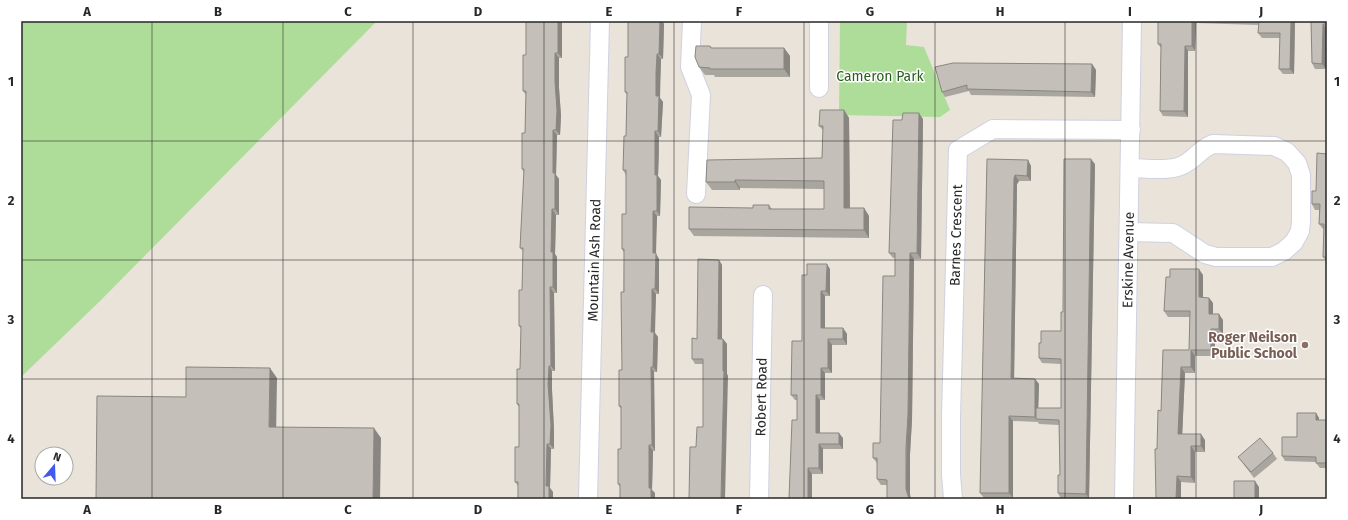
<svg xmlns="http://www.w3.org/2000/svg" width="1348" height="520" font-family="'Fira Sans',sans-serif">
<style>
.green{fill:#addd98}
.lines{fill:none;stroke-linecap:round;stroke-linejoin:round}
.minor-casing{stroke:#cfd1e0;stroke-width:20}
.minor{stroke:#fff;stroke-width:18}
.wall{fill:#a9a59f}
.shaded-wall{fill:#898682}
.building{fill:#c4c0b9;stroke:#898682}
.grid{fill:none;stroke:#272727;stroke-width:1;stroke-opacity:0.55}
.education-dot{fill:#8d6e63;stroke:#fff;stroke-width:1.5}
.labels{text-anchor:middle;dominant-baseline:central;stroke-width:3;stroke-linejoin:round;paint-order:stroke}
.park-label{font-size:14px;fill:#285e1d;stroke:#fff}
.street-label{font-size:14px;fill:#272727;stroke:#fff}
.education-label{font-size:14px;font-weight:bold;fill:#785e54;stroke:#fff;text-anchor:end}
.neatline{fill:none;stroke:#272727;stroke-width:1.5}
.grid-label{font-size:13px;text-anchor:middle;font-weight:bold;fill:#272727}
</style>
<rect width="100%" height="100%" fill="#e9e3d9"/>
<path class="green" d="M21,21H377L100,301L21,377Z
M840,21H907L906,45L924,47L950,110L940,117L839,115Z"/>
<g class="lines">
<g class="minor-casing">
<g id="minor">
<path d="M692,21L690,67L701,95L696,194"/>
<path d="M819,88V21"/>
<path d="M1129,232L1173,233L1205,254L1216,257H1272L1284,251L1294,242L1300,231L1301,221V175L1297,163L1287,152L1274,146L1213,144C1202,148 1197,156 1188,162C1174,173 1147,168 1130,168"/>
<path id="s1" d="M588,499L600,21"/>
<path id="s2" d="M759,499L763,295"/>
<path id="s3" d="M953,499L951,474V417L958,150L993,129L1131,130"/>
<path id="s4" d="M1124,499L1132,21"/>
</g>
</g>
<use href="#minor" class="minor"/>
</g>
<path class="wall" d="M628,21H662L664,24L663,59H661L660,79V98L663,102L661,137H659V157L658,176L661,180L660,216H657L656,236V254L659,259V294H656L655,315V333L658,337L657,372H654L655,451H653L652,490L655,493L620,487L618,484L621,449V409L619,406L622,370L624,253L622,249L626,214V175L623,170L626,136L627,95L625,92L628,57Z
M1158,21H1295L1294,74H1283L1279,69L1280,38H1262L1258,33L1259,25L1196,23L1195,51H1188V117L1163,116L1160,111L1161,48L1158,44Z
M1311,21H1327L1326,69H1315L1312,63Z
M562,22V58H559V88L561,116L560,135H557L556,175L559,179V215H556L555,254L557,257V293H554L555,371H552V390L554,430V449H551L550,488L553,492L518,486L515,482L519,447V407L517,404L520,369L521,329L519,326L522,290L523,251L520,248L524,173L522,169L525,133L526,95L523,91L526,55Z
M710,46L712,48H784L790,56V77H715L714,75H705L699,67Z
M1092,64L1096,70L1095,97L971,95L969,91L945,97L942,92L935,67Z
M844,110L849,118L850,208H864L869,216V238L694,236L689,229L753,208L769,205L772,209H824V189L740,188V190H712L706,182L822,158L823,130L819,126Z
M923,119L921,259H914L912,420L910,454V494L887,485H881L877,479V463L873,458L880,443L895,276V258H893L889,253L902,120Z
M1327,154V262L1323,257L1324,229H1323L1319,224V210H1315L1312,204Z
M987,159L1028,160L1031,166V181H1019L1017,184L1014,378L1035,379L1039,384L1038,408H1061V364L1042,363L1039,358L1041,343L1061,331L1063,312L1095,164L1089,499H1061L1058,493L1060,475L1059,425L1039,424L1038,422L1013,421V498H984L980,493Z
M719,260L722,265V339H723L727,344V374L728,376L696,447L703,427V364H695L692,359Z
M830,269V296H825V328H843L847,334V345H832V373H825V400H820V433L843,438V449H823V474H812V499H789L797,420V400H795L791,395L802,341L807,275Z
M1203,275V298H1209L1213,303V314L1223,320V335H1215V356H1195V373H1185L1182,434L1205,440V452H1195V483L1181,482V499H1156L1157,449L1161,411L1163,350H1189L1190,317H1168L1164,311L1170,277Z
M1316,413L1319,418V420H1327V468H1320L1316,463V462L1285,461L1282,456Z
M1273,453L1277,459L1254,478L1238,457Z"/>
<path class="shaded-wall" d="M558,21H561L562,22V58L558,53Z
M659,21H662L664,24L663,59L659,54Z
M1192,21H1194L1196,23L1195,51L1192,46Z
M1291,21H1295L1294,74L1290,69Z
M1323,24L1326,29V69L1322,64Z
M1185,46L1188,51V117L1184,111Z
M784,48L790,56V77L784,69Z
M555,53L559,58V88L561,116L560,135L556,130L555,82Z
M657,54L661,59L660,98L663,102L661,137L658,131L656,96V73Z
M1092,64L1096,70L1095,97L1091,92Z
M844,110L849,118L850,216L844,208Z
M919,113L923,119L921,259L917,253Z
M553,130L557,135L556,175L559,179V215L555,209L553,173Z
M655,131L659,137L658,176L661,180L660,216L657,211L655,175Z
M1091,159L1095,164L1089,499L1086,494Z
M1028,160L1031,166V181L1027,176Z
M1015,175L1019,181L1017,184L1014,384L1011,378L1014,178Z
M735,180L740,188V190L735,182Z
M864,208L869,216V238L864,230Z
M552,209L556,215L555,254L557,257V293L553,287L551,252Z
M653,211L657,216L656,254L659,259V294L655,289L653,253Z
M910,253L914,259L912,420L910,454V494L911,499H909L906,489Z
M719,260L722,265V344L718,339Z
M827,264L830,269V296L826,291Z
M1199,269L1203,275V303L1199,297Z
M550,287L554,293L555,371L551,366Z
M652,289L656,294L655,333L658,337L657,372L653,367L651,332Z
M821,291L825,296V333L821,328Z
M1209,298L1213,303V320L1209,314Z
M1219,314L1223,320V335L1219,329Z
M843,328L847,334V345L843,339Z
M1211,329L1215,335V356L1211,350Z
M723,339L727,344V374L728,376L725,499H721Z
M828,339L832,345V373L828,368Z
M1191,350L1195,356V373L1191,367Z
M549,366L552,371V390L554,430V449L550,444L548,384Z
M651,367L654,372L655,451L652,445Z
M1181,367L1185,373L1182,440L1178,434Z
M270,368L277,378L276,437L269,427Z
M821,368L825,373V400L821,395Z
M1035,379L1039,384L1038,419H1036L1035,417Z
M816,395L820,400V438L816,433Z
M1316,413L1319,418V425L1316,420Z
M1009,416L1013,421V498L1009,493Z
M374,428L381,438L380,499H373Z
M839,433L843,438V449L839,444Z
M1201,434L1205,440V452L1201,446Z
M547,444L551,449L550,488L553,492V499H549L546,486Z
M819,444L823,449V474L819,468Z
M649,445L653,451L652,490L655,493V499H651L649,488Z
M1191,446L1195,452V483L1191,477Z
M808,468L812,474V499H808Z
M1177,476L1181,482V499H1176Z
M1255,481L1259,487V499H1255Z"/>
<path class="building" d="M526,21H558V53H555V82L557,110L556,130H553V173H555V209H552L551,252H553V287H550L551,366H549L548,384L551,425L550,444H547L546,486H549V499H518V482H515V447H519V404H517V369H520L521,326H519V290H522L523,248H520L524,169H522V133H525L526,91H523V55H526Z
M628,21H660L659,54H657L656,73V96H659L658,131H655V175H657V211H653V253H656L655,289H652V309L651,332H654L653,367H651L652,445H649V488H651V499H620V484H618V449H621V406H619V370H622L621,292H624V249H622V214H626V170H623L624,136H626L627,92H625V57H628Z
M1158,21H1192V46H1185L1184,111H1160L1161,44H1158Z
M1259,21H1291L1290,69H1279L1280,33H1258Z
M1311,21H1327V24H1323L1322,64L1312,63Z
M696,46H710L711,48H784V69H710V68L699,67L695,57Z
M953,63L1092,64L1091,92L967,89V85L942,92L935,67Z
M820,110H844V208H864V230L689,229V207L753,208V205H769V209H824V181L735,180V182H706L707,160L822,158L823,126H819Z
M903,113H919L917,253H910L908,415L906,448V489L909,499H887V480L877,479V458H873V443H880L883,276H895V253H889L893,120H902Z
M1317,153L1327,154V257H1323L1324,224H1319L1320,204H1312V191H1316Z
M987,159L1028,160L1027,176L1015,175L1014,178L1011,378L1035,379V417L1009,416V493H980Z
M1064,159H1091L1086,494L1058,493V475H1060L1059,420L1036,419V408H1061V359L1039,358V343H1041V331H1061V312H1063Z
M698,259L719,260L718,339H723V371H724L721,499H689L690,447H696L697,427H703V359H692V338L697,339Z
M807,264H827L826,291H821V328H843V339H828V368H821V395H816V433H839V444H819V468H808V499H789L792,420H797V395H791L792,341H802V275H807Z
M1170,269H1199V297L1209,298V314H1219V329H1211V350H1191V367H1181L1178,434H1201V446H1191V477L1177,476L1176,499H1156L1155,449H1157L1158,410L1161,411L1163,350H1189L1190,311H1164L1166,277H1170Z
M186,367L270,368L269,427L374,428L373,499H96L97,396L186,397Z
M1297,413H1316V420H1327V463H1316V457L1282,456V437H1297Z
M1260,438L1273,453L1251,472L1238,457Z
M1234,481H1255V499H1234Z"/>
<path class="grid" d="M152,21V499M283,21V499M413,21V499M544,21V499M674,21V499M804,21V499M935,21V499M1065,21V499M1196,21V499M21,141H1327M21,260H1327M21,379H1327"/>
<circle class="education-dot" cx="1305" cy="345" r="4"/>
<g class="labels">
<g class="park-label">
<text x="880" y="76">Cameron Park</text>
</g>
<g class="street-label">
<text stroke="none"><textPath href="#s3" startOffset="264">Barnes Crescent</textPath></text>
<text stroke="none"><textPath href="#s1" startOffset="239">Mountain Ash Road</textPath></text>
<text stroke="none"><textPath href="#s4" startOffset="239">Erskine Avenue</textPath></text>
<text stroke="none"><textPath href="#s2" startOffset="102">Robert Road</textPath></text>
</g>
<g class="education-label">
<text x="1297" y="337">Roger Neilson<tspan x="1297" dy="16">Public School</tspan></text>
</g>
</g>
<rect width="1348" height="520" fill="none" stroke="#ffffff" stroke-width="44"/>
<g transform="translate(54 466) rotate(19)"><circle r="19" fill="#ffffff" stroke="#a9a9a9"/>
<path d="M0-3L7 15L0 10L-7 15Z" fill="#415aee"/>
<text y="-6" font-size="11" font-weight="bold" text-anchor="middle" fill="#272727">N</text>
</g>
<rect x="22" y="22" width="1304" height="476" class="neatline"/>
<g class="grid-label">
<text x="87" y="16">A</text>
<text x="218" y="16">B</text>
<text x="348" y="16">C</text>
<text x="478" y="16">D</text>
<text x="609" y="16">E</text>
<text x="739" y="16">F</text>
<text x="870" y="16">G</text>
<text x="1000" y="16">H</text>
<text x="1130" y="16">I</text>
<text x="1261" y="16">J</text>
<text x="11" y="86">1</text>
<text x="1337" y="86">1</text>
<text x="11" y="205">2</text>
<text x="1337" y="205">2</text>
<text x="11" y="324">3</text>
<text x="1337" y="324">3</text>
<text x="11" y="443">4</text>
<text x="1337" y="443">4</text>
<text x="87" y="514">A</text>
<text x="218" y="514">B</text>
<text x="348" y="514">C</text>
<text x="478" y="514">D</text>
<text x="609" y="514">E</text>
<text x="739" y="514">F</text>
<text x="870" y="514">G</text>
<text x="1000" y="514">H</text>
<text x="1130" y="514">I</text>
<text x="1261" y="514">J</text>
</g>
</svg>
